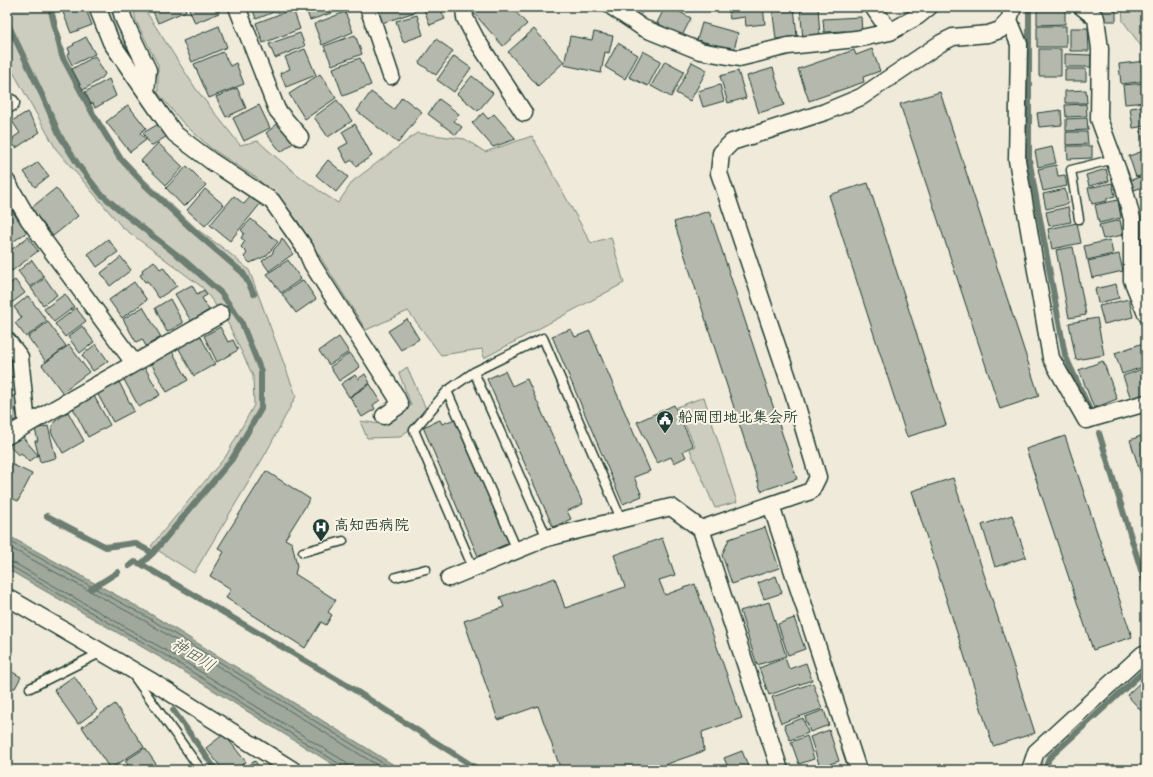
<svg xmlns="http://www.w3.org/2000/svg" width="1153" height="777" font-family="'Gochi Hand','Klee One',sans-serif">
<style>
.green{fill:#cccdbf;stroke:#76857a}
.water{fill:#9fa89a;stroke:#6c7d71}
.lines{fill:none;stroke-linecap:round;stroke-linejoin:round}
.shore{stroke:#52685d;stroke-width:1}
.stream{stroke:#6c7d71;stroke-width:6}
.building{fill:#b5b9ad;stroke:#1f3d34}
.service-casing{stroke:#1f3d34;stroke-width:11}
.minor-casing{stroke:#1f3d34;stroke-width:19}
.service{stroke:#fcf5e5;stroke-width:8}
.minor{stroke:#fcf5e5;stroke-width:16}
.labels{text-anchor:middle;dominant-baseline:central;stroke-width:4;stroke-linejoin:round;paint-order:stroke}
.poi-label{font-size:15px;font-weight:bold;fill:#1f3d34;stroke:#fcf5e5;text-anchor:start}
.water-label{font-size:16px;font-style:italic;fill:#455d53;stroke:#fcf5e5}
</style>
<rect width="100%" height="100%" fill="#efeada"/>
<filter id="ink" filterUnits="userSpaceOnUse"><feTurbulence type="fractalNoise" baseFrequency=".025" numOctaves="2"/><feDisplacementMap in="SourceGraphic" scale="8" xChannelSelector="R" yChannelSelector="G"/><feConvolveMatrix kernelMatrix="1 2 1 2 8 2 1 2 1" color-interpolation-filters="sRGB"/></filter>
<g filter="url(#ink)">
<path class="green" d="M7,7H53L64,54L70,67L94,111L122,156L146,181L198,230L227,251L249,270L296,396L266,453L194,573L151,546L226,456L254,405L253,376L226,319L202,287L122,227L56,149L7,61Z
M103,7H113L118,26L135,60L113,33Z
M133,7H143L196,89L240,145L258,141C283,164 309,185 338,203L353,181L417,133L465,139L485,152L532,136L591,243L611,237L624,283L484,358L482,349L441,355L408,311L366,330L297,220L258,179L212,149L183,123L158,93V65L136,21Z
M624,7H646L639,17Z
M1122,7H1146V53L1123,21Z
M407,367L426,409L417,423L400,437L367,438L360,421L387,425L411,405L399,373Z
M704,397L737,502L715,508L690,450L695,446L677,407Z"/>
<path class="water" d="M7,535L149,613L402,770H342L163,659L7,569Z"/>
<g class="lines">
<path class="shore" d="M7,540L147,617L394,770
M7,546L145,621L385,770
M7,561L16,564L167,651L344,761L347,764L348,770
M7,566L14,568L165,655L341,765L343,770"/>
<path class="stream" d="M50,7L62,56L93,114L119,157L145,185L195,232L243,273L254,294
M1029,7V159L1065,355L1089,408
M7,22L43,97L60,136L79,166L100,193L122,212L185,261L221,293L241,321L261,371V409L232,459L153,553L141,564
M1099,433L1146,586
M47,516L106,547L134,543L153,553
M129,566L135,562L141,564L345,684L479,770
M91,589L118,572
M173,710L216,770
M1045,770L1049,758L1144,671"/>
</g>
<path class="building" d="M61,7H85L92,25L71,33Z
M151,7H185L186,11L158,23Z
M193,7H216L219,13L195,23L189,9Z
M252,7H287L256,19Z
M305,7H350L310,20Z
M376,7H413L415,12L382,23Z
M423,7H442L440,8L445,19L430,25Z
M475,7H511L527,24L503,46L471,10Z
M665,7H670L691,18L682,36L657,23Z
M728,7H763L765,24L746,26L745,17L730,19Z
M772,7H794L797,36L776,39Z
M800,7H818L820,37L803,39Z
M1037,7H1065V24L1037,25Z
M1101,7H1116V21H1101Z
M293,9L300,29L263,43L256,23Z
M345,12L353,32L322,45L314,24Z
M417,15L423,35L403,42L396,21Z
M861,17L862,33L845,34V31L824,32L823,19Z
M702,23L738,33L734,50L697,40Z
M219,26L227,47L192,62L183,41Z
M1037,26H1066V47H1037Z
M1070,28H1088L1089,51H1070Z
M534,29L564,62L538,86L508,52Z
M594,32L613,36L609,53L605,52L601,73L564,65L570,36L592,40Z
M300,33L305,46L275,58L269,44Z
M355,35L362,54L332,65L324,46Z
M86,37L95,54L72,65L67,55L70,53L68,48L74,45L73,44Z
M436,39L453,51L436,75L419,63Z
M618,43L638,55L625,79L605,67Z
M305,49L316,75L286,87L280,73L290,69L285,57Z
M872,49L880,71L863,77L864,82L809,101L798,69L854,50L856,55Z
M1039,49H1061V76H1039Z
M643,51L661,61L648,86L629,77Z
M223,52L230,66L236,63L244,84L209,98L194,64Z
M1065,54L1091,55V67H1065Z
M95,56L105,74L102,78L83,90L72,69Z
M454,56L471,68L454,92L437,80Z
M360,58L371,85L343,96L333,68Z
M665,61L684,71L671,97L651,86Z
M1146,61V81L1121,84L1119,64Z
M692,62L707,70L690,101L676,93Z
M773,68L784,105L759,113L747,76Z
M1065,69H1086V81H1065Z
M738,71L746,98L728,103L720,76Z
M7,72L13,84L7,87Z
M320,74L336,98L305,119L289,94Z
M472,76L493,93L478,111L457,94Z
M109,79L116,96L95,108L93,103L91,104L85,92Z
M1146,83V102L1125,104L1123,85Z
M720,85L724,101L703,107L698,91Z
M237,88L246,108L226,117L216,97Z
M1086,90L1087,103H1065V91Z
M371,92L394,109L402,97L422,112L398,143L357,111Z
M940,92L1039,396L1000,409L900,104Z
M439,99L459,114L454,121L462,127L456,135L428,114Z
M337,100L352,121L328,137L314,117Z
M1086,104L1087,116L1066,117L1065,105Z
M128,105L146,128L140,133L146,140L130,152L106,122Z
M259,105L270,128L244,141L233,118Z
M1146,106V126L1133,128L1130,108Z
M1061,110L1062,125L1039,127L1037,113Z
M27,112L40,132L16,148L12,142L14,137L20,133L12,121Z
M483,113L488,119L494,114L516,139L493,147L472,123Z
M1087,118L1088,130L1066,131V119Z
M281,121L296,141L281,152L266,133Z
M162,122L169,135L151,146L143,133Z
M355,124L372,156L356,166L352,160L347,163L339,148L348,143L342,132Z
M1146,128V147H1143L1141,129Z
M1066,132H1087L1088,144L1066,145Z
M158,143L183,167L166,185L141,161Z
M1067,146H1092V158L1068,159Z
M1052,147L1056,163L1038,167L1035,151Z
M1146,150V174L1136,177L1129,156Z
M328,160L348,177L336,192L316,175Z
M38,162L49,176L35,187L24,172Z
M1056,165L1058,176L1065,175L1067,186L1043,191L1038,169Z
M187,166L206,185L184,207L166,188Z
M1106,169L1109,181L1089,186L1086,175Z
M1146,175V199L1143,187L1134,190L1131,180Z
M868,183L946,425L907,437L829,195Z
M1112,183L1115,196L1107,198V201L1092,204L1088,188Z
M56,188L78,216L53,236L31,208Z
M205,189L224,205L205,226L187,210Z
M1065,189L1068,204L1046,209L1043,194Z
M234,196L244,204L251,196L261,203L230,241L210,225Z
M1118,200L1121,218L1099,223L1095,205Z
M7,204L27,232L7,246Z
M1068,207L1071,222L1049,226L1046,212Z
M709,211L797,479L761,491L674,222Z
M251,219L278,242L266,256L250,263L244,257L247,253L241,247L245,241L241,238L244,233L241,230Z
M1120,220L1123,235L1103,239L1099,225Z
M1077,223L1081,243L1052,249L1048,229Z
M28,237L38,251L12,271L7,265V253Z
M282,238L293,254L269,271L262,261L272,254L274,249L279,244Z
M108,239L118,252L97,267L88,254Z
M1110,240L1113,254L1087,260L1084,246Z
M1073,247L1086,315L1069,318L1056,250Z
M1119,254L1123,271L1092,278L1088,261Z
M121,257L131,270L110,286L101,273Z
M32,260L44,277L30,287L18,271Z
M288,260L301,279L281,293L267,274Z
M154,261L160,269L163,267L177,286L159,298L147,281L145,282L140,275L143,273L142,270Z
M1146,262V281L1140,264Z
M45,278L57,295L43,305L31,288Z
M15,280L25,293L10,304L7,299V283L8,285Z
M303,280L316,299L296,313L282,294Z
M134,282L147,300L122,318L109,300Z
M1116,284L1119,298L1098,303L1095,289Z
M192,285L197,294L204,290L207,295L202,298L209,310L191,321L175,294Z
M65,294L74,307L54,322L44,309Z
M28,296L47,321L26,337L15,323L22,318L14,307Z
M170,299L183,323L167,332L155,308Z
M1129,299L1133,317L1104,324L1099,306Z
M143,307L161,337L146,346L142,339L136,342L123,319Z
M76,308L86,321L65,337L55,324Z
M1097,318L1104,355L1076,360L1069,323Z
M407,319L419,339L401,350L388,331Z
M48,322L66,346L46,362L28,337Z
M82,326L94,342L80,353L68,337Z
M220,327L228,342L233,340L238,350L217,362L204,336Z
M571,329L575,337L590,331L650,471L634,477L642,496L623,504L552,336Z
M200,335L215,364L194,376L178,347Z
M339,337L349,352L329,365L319,351Z
M1143,343L1146,352V366L1122,374L1115,353Z
M96,344L108,361L93,371L82,355Z
M69,345L89,372L62,392L42,365Z
M172,351L188,380L167,392L151,363Z
M350,353L360,367L339,381L330,367Z
M1103,361L1117,399L1094,408L1079,370Z
M144,366L160,395L139,407L123,378Z
M1145,368L1146,394L1131,399L1123,376Z
M505,371L512,386L527,379L583,504L567,511L571,519L553,527L487,379Z
M365,374L370,383L349,397L341,384L355,375L358,379Z
M15,376L19,389L7,393V378Z
M119,382L134,411L113,422L97,393Z
M370,384L380,400L373,405L375,409L362,417L350,397Z
M16,395L21,408L15,409L18,419L7,423V398Z
M94,396L110,425L88,437L73,408Z
M674,405L693,446L683,451L686,457L674,463L671,457L657,463L637,422Z
M68,412L84,441L63,453L51,432L54,422Z
M455,419L509,543L495,549L497,554L480,561L423,427L440,420L442,424Z
M48,426L56,458L40,462L35,441H38L35,429Z
M20,434L38,455L29,462L21,453L18,455L8,444Z
M1146,434V490L1130,440Z
M1065,436L1132,637L1093,650L1026,449Z
M7,462L32,474L18,501L7,496Z
M266,471L310,499L285,539L292,543L297,566L295,574L336,600L328,612L332,615L326,625L321,622L305,648L226,598L231,589L210,576L224,552L218,548Z
M953,478L1035,733L993,746L912,491Z
M1012,515L1026,557L995,567L982,525Z
M765,527L779,568L732,584L722,555L729,539Z
M662,538L675,575L659,580L665,595L695,584L742,718L702,732L704,751L650,770H561L538,706L498,720L464,621L504,607L500,597L555,578L565,608L625,587L614,555Z
M776,576L782,593L764,599L758,583Z
M769,602L786,656L757,665L740,611Z
M794,618L805,649L788,655L778,624Z
M785,658L789,669L806,663L812,680L769,695L759,668Z
M7,669L21,677L15,688H7Z
M74,676L97,710L78,724L54,690Z
M1146,677V716L1127,695Z
M813,683L822,709L781,723L772,697Z
M115,704L144,747L110,769L82,727Z
M824,710L829,725L810,732L805,717Z
M803,718L808,733L790,740L784,725Z
M829,730L839,761L820,767L810,737Z
M224,734L246,762L235,770H223L206,748Z
M807,736L814,759L799,764L791,742Z
M145,748L156,764L147,770H132L125,761Z
M742,751L749,768L744,770H729L724,758Z
M255,761L261,770H241Z
M1146,762V770H1138Z
M840,765L841,770H825Z"/>
<g class="lines">
<g class="service-casing">
<path id="service" d="M1079,219L1071,170L1114,159
M474,372L547,538
M447,391L517,550
M303,552L343,541
M473,568L414,430L447,391L474,372L543,338L621,519
M396,577L426,569
M133,675L201,770
M30,688L102,652"/>
</g>
<g class="minor-casing">
<path id="minor" d="M97,7L111,42L160,113L175,134L211,161L272,201L305,248L312,264L396,396L400,405L384,416
M120,7L124,20L148,70L146,93
M237,7L277,110L300,137
M368,7L391,76
M464,7L465,18L476,39L524,113
M612,7L643,28L700,51L739,58L788,46L856,39L890,32L918,16L929,7
M873,7L890,32
M1082,7L1096,18L1100,49L1099,119L1124,187L1132,219V280L1146,314
M1009,20L1019,44L1017,160L1051,358L1086,420L1146,403
M7,105L11,103
M7,182L29,220L134,363
M7,340L20,357L27,425
M7,436L221,314
M771,505L858,770
M701,529L811,491L818,477L793,393L719,173L721,153L732,142L825,112L861,97L941,43L953,37L988,34L1000,30L1009,20L1013,7
M449,578L547,538L671,507L701,529L780,770
M7,597L153,682L293,770
M1030,770L1036,752L1143,654L1146,655"/>
</g>
<use href="#service" class="service"/>
<use href="#minor" class="minor"/>
</g>
</g>
<defs>
<g id="civic-pin" transform="scale(0.9)"><path d="M0 17L-7.5 6A9.5 9.5 0 1 1 7.5 6Z" fill="#1f3d34" stroke="#fcf5e5"/><path d="M-.6-6.5H3V-4.5H.6V-3L4-1V1h2V6H-6V1h2V-1L-.6-3ZM-1.2 2.5V6h2.4V2.5Z" fill="#fff"/></g>
<g id="hospital-pin" transform="scale(0.9)"><path d="M0 17L-7.5 6A9.5 9.5 0 1 1 7.5 6Z" fill="#1f3d34" stroke="#fcf5e5"/><path d="M-5-5h3v3.5h4V-5h3V5h-3V1.5h-4V5h-3Z" fill="#fff"/></g>
</defs>
<g fill-rule="evenodd">
<use href="#civic-pin" x="665" y="419"/>
<use href="#hospital-pin" x="321" y="527"/>
</g>
<g class="labels">
<g class="poi-label">
<text x="678" y="419">船岡団地北集会所</text>
<text x="334" y="527">高知西病院</text>
</g>
<g class="water-label">
<text transform="translate(192 657) rotate(32)">神田川</text>
</g>
</g>
<rect width="1153" height="777" fill="none" stroke="#fcf5e5" stroke-width="24"/>
<rect x="12" y="12" width="1129" height="753" fill="none" stroke="#1f3d34" stroke-width="1.5" filter="url(#ink)"/>
</svg>
